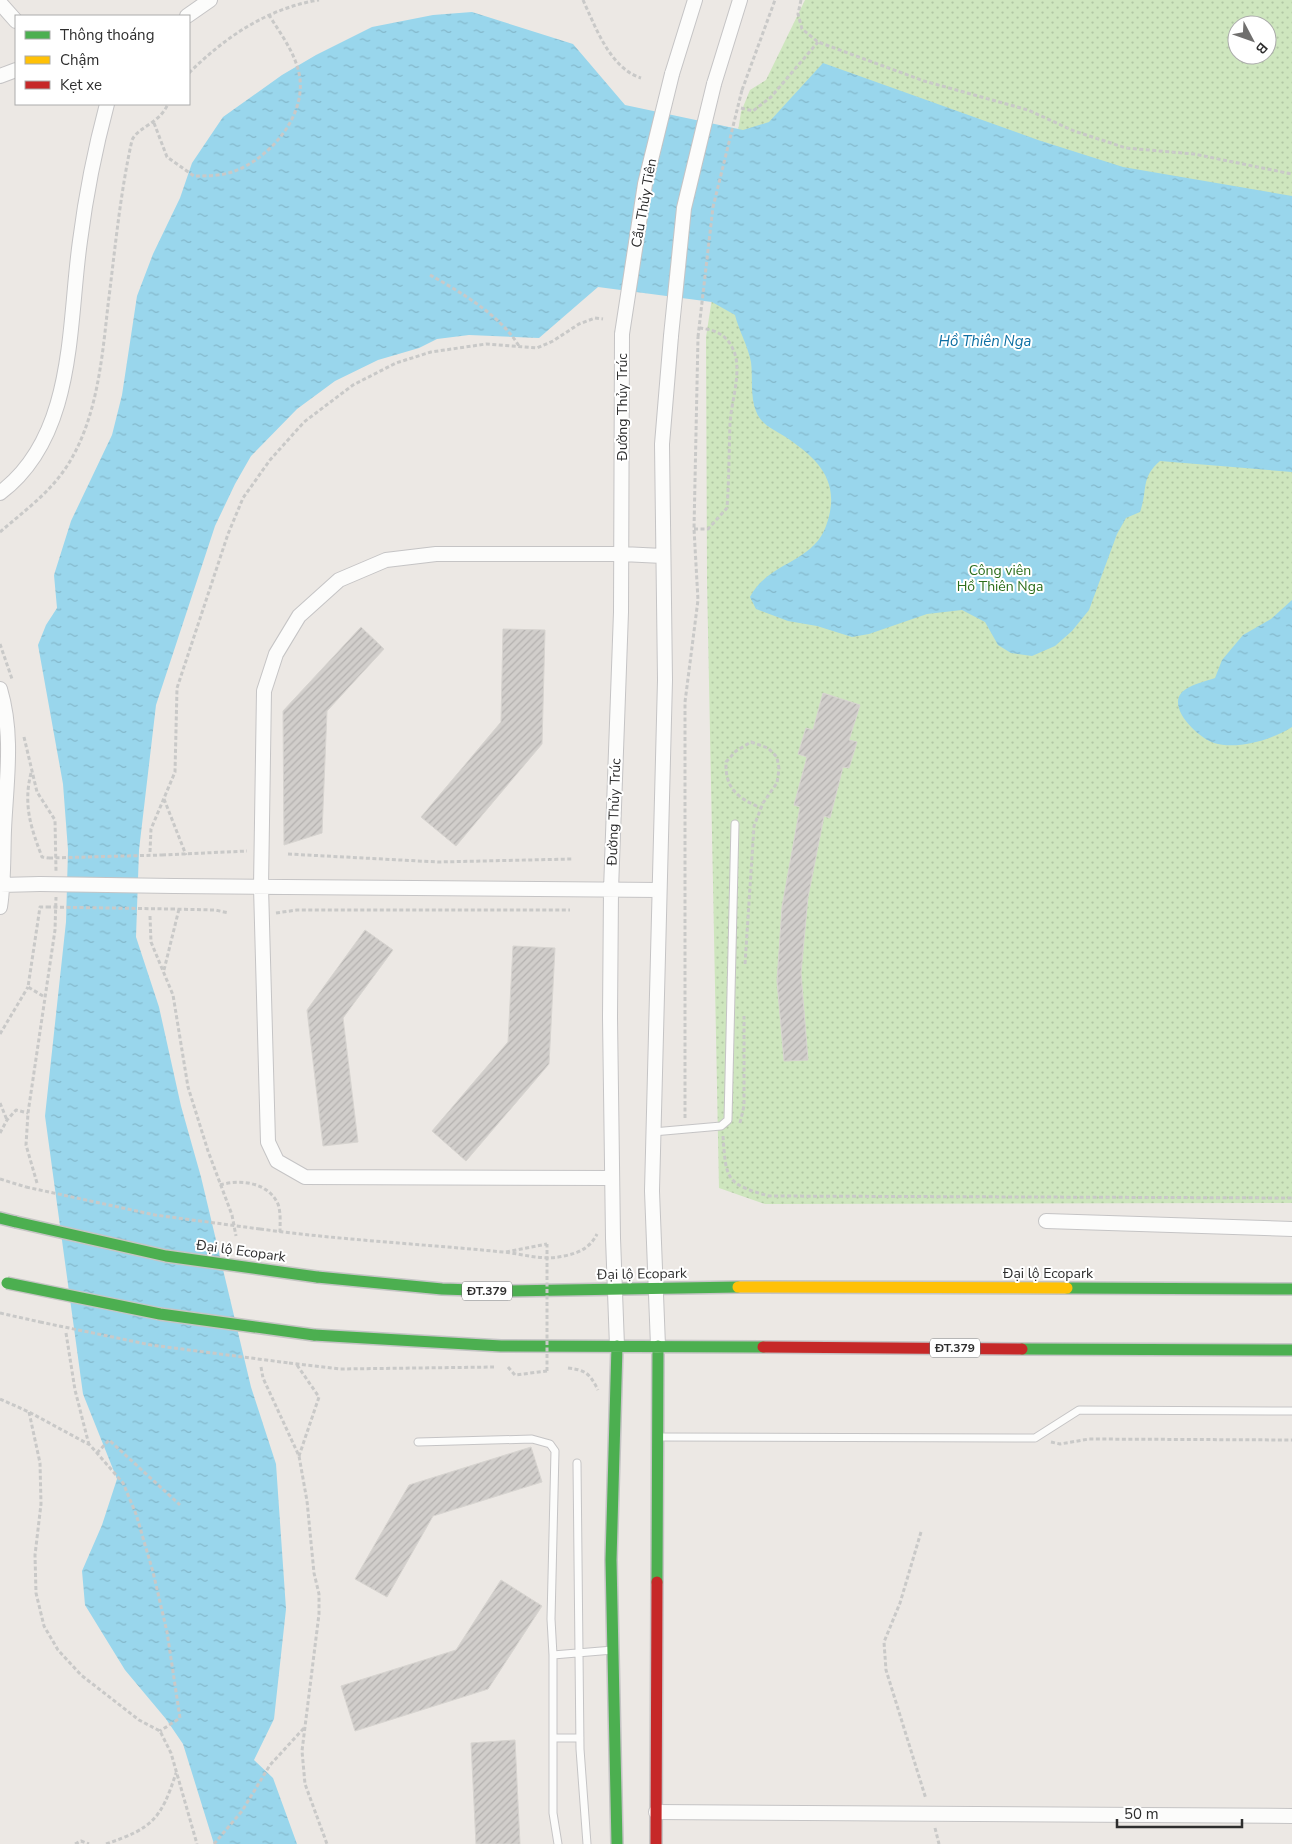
<svg xmlns="http://www.w3.org/2000/svg" width="1292" height="1844" font-family="'Nunito Sans',sans-serif">
<style>
.grass{fill:url(#grass-dots);fill-rule:evenodd}
.water{fill:url(#water-ripples)}
.building{fill:url(#building-hatch);stroke:#d7d4d0}
.lines{fill:none;stroke-linecap:round;stroke-linejoin:round}
.lane-casing{stroke:#c5c4c5;stroke-width:9}
.street-casing{stroke:#c5c4c5;stroke-width:16}
.fast-casing{stroke:#c5c4c5;stroke-width:14}
.slow-casing{stroke:#c5c4c5;stroke-width:14}
.jam-casing{stroke:#c5c4c5;stroke-width:14}
.path{stroke:#c9c9c8;stroke-width:3;stroke-dasharray:4 2.5;stroke-linecap:butt}
.lane{stroke:#fcfcfb;stroke-width:7}
.street{stroke:#fcfcfb;stroke-width:14}
.fast{stroke:#4caf50;stroke-width:11}
.slow{stroke:#ffc107;stroke-width:11}
.jam{stroke:#c62828;stroke-width:11}
.street-bridge-casing{stroke:#c5c4c5;stroke-width:16;stroke-linecap:butt}
.fast-bridge-casing{stroke:#c6c5c4;stroke-width:14;stroke-linecap:butt}
.path-bridge{stroke:#c9c9c8;stroke-width:3;stroke-dasharray:4 2.5;stroke-linecap:butt}
.street-bridge{stroke:#fcfcfb;stroke-width:14}
.fast-bridge{stroke:#4caf50;stroke-width:11}
.labels{text-anchor:middle;dominant-baseline:central;stroke-width:4;stroke-linejoin:round;paint-order:stroke}
.shield{fill:#fff;stroke:#6d6d6d;stroke-width:1}
.shield-label{font-size:12px;font-weight:bold;fill:#2e2e2e}
.street-label{font-size:14px;fill:#2e2e2e;stroke:#fff}
.park-label{font-size:14px;fill:#2c6e1b;stroke:#fff}
.water-label{font-size:15px;font-style:italic;fill:#0d6fa3;stroke:#fff}
</style>
<defs>
<pattern id="grass-dots" width="8" height="8" patternUnits="userSpaceOnUse" patternTransform="scale(1.25)"><rect width="8" height="8" fill="#cee6be"/><path d="M2 2h.1M6 6h.1" fill="none" stroke="#b1c6a4" stroke-width="1.8" stroke-linecap="round"/></pattern>
<pattern id="water-ripples" width="26" height="14" patternUnits="userSpaceOnUse" patternTransform="scale(1.25)"><rect width="26" height="14" fill="#99d6ec"/><path d="M2 4q2-2 4 0t4 0M15 11q2-2 4 0t4 0" fill="none" stroke="#84b8cb"/></pattern>
<pattern id="building-hatch" width="6" height="6" patternUnits="userSpaceOnUse" patternTransform="scale(1.25)"><rect width="6" height="6" fill="#d1cecb"/><path d="M-1 1l2-2M0 6l6-6M5 7l2-2" fill="none" stroke="#b4b1af"/></pattern>
</defs>
<rect width="100%" height="100%" fill="#ece8e4"/>
<path class="grass" d="M805,0H1292V1203L765,1204L719,1188L707,581L706,337L741,112L750,90L766,80ZM1237,25H1267V55H1237Z"/>
<path class="water" d="M472,12L573,44L625,105L743,130L769,122L823,63L1038,140L1123,167L1292,196V472L1160,461C1140,478 1148,491 1140,512L1126,518L1117,534L1089,610L1072,631L1055,646L1032,656L1011,653L998,645L985,622L962,610L927,614L869,634L852,637L817,626L788,621L756,609L750,597C768,562 813,563 826,526C842,482 819,459 784,436C773,429 761,425 756,411C750,397 753,377 751,362C748,346 739,331 735,315L712,302L598,287L539,338L469,335L437,339L419,348L378,360L335,381L297,409L251,456L235,484L215,526L156,705L139,850L136,937L159,1007L181,1106L201,1177L251,1387L276,1464L286,1609L274,1719L254,1760L273,1778L297,1844H214L183,1744L166,1719L125,1670L85,1605L82,1571L102,1525L117,1479L83,1394L45,1116L66,922L68,850L63,784L38,645L46,625L57,608L54,575L71,521L112,435L122,395L137,296L153,254L180,198L192,163L223,117L282,75L316,55L372,27L433,15Z
M1292,600V727C1272,740 1237,750 1214,743C1198,738 1162,704 1186,689C1194,684 1206,681 1215,678L1222,660L1243,635L1271,619Z"/>
<path class="building" d="M361,627L384,649L327,711L322,833L284,845L283,711Z
M503,629L545,630L542,744L456,846L421,817L501,722Z
M823,693L860,705L849,740L857,742L849,768L843,767L830,818L824,816L808,897L801,973L808,1060L784,1061L777,981L782,907L800,807L794,805L807,757L798,754L806,728L813,730Z
M365,930L393,950L343,1018L358,1142L323,1146L307,1010Z
M513,946L555,948L549,1064L466,1161L432,1131L508,1042Z
M531,1447L542,1482L433,1516L387,1597L355,1579L409,1485Z
M501,1580L542,1606L488,1689L355,1731L341,1686L456,1650Z
M515,1740L520,1844H476L471,1743Z"/>
<g class="lines">
<g class="lane-casing">
<path id="lane" d="M653,1132L721,1126L728,1120L735,824
M658,1437L1035,1438L1079,1410L1292,1411
M418,1442L532,1439L550,1444L555,1451L551,1619L553,1655
M577,1463L580,1749L587,1844
M553,1738H580
M558,1844L553,1813V1655L613,1650"/>
</g>
<g class="street-casing">
<path id="street" d="M0,3L16,21
M187,16L210,0
M672,74L695,0
M0,76L16,70
M714,84L740,0
M0,493C76,436 68,325 80,241C86,194 95,149 107,104
M0,689C14,736 6,783 4,830C3,856 4,881 0,907
M0,885L40,884
M174,886L659,890
M612,1178L305,1177L277,1161L268,1142L261,887L264,691L276,654L299,616L339,580L386,560L436,554H622L663,556
M1046,1221L1292,1229
M617,1346L613,1238L610,1017L611,890L621,612L622,334
M658,1346L652,1191L665,680L662,444L671,336
M656,1812L1292,1816"/>
</g>
<g class="fast-casing">
<path id="fast" d="M0,1218L16,1222
M317,1277L442,1289L506,1291L738,1287
M1067,1288L1292,1289
M314,1335L501,1346L763,1347
M617,1346L611,1560L617,1844
M1022,1349L1292,1350
M657,1582L658,1346"/>
</g>
<g class="slow-casing">
<path id="slow" d="M738,1287L1067,1288"/>
</g>
<g class="jam-casing">
<path id="jam" d="M763,1347L1022,1349
M656,1844L657,1582"/>
</g>
<path class="path" d="M583,0C596,28 610,68 641,78
M801,0L798,14L802,29L818,42L924,81L1028,110L1074,131L1126,148L1194,154L1292,174
M189,73C225,37 268,8 319,0
M742,90L775,0
M741,108L753,111L771,97L818,42
M154,123L167,157L194,176C206,176 220,176 232,172C270,159 308,115 299,73C294,51 280,33 269,15
M430,275C462,293 500,315 519,346
M694,529H708L727,508C729,480 729,452 730,424C731,401 743,370 733,349C726,334 715,330 700,328
M0,532C23,512 48,494 65,469C97,422 102,359 108,305C115,250 120,194 132,140C139,126 158,125 168,104
M0,644L12,679
M24,737L37,792L55,820L56,871
M31,773C23,805 31,828 42,857L49,858
M164,799L186,855
M150,852L151,829L175,772L177,688L228,534L243,498L270,460L304,422L353,385L396,363L431,352L486,344L537,348L553,341L579,324L595,318L603,319
M288,854L438,862L572,859
M162,855L247,851
M171,909L215,910L229,913
M276,913L297,910H570
M150,916L151,942L173,995L188,1087L208,1151L232,1215L236,1236
M745,964L754,826L763,803L777,783L779,769L777,757L768,748L751,742L736,751L726,762C725,789 738,798 761,808
M164,970L179,909
M43,996L28,987L40,907H47
M0,1034L28,987
M0,1103L7,1120
M685,1118V702L698,600L694,529L698,337
M740,1123L744,1106V1016
M0,1133L7,1120L16,1110L28,1113
M723,1136C726,1180 726,1184 769,1196L1292,1198
M0,1179L26,1187
M37,1183L26,1145L28,1113L55,930L56,897
M220,1185C240,1179 268,1182 278,1204C281,1213 280,1223 280,1232
M260,1229C341,1240 422,1244 503,1252C524,1254 542,1261 564,1256C579,1253 590,1248 597,1234
M506,1252L547,1244
M0,1313L40,1322
M66,1333L75,1390L89,1445
M289,1363L340,1369L494,1367
M297,1365L319,1397L299,1456
M261,1367L263,1378L299,1456L307,1501L314,1573L319,1594V1614L302,1751L305,1784L327,1844
M508,1367L515,1375L547,1371
M568,1368C586,1370 590,1374 598,1390
M0,1399L29,1412L90,1445L123,1483L136,1514L153,1572L167,1632L180,1718L160,1731
M29,1412L40,1463L41,1504L35,1555L36,1593L44,1626L58,1650L81,1675L139,1720L160,1731L171,1753L197,1844
M1051,1442L1060,1444L1089,1439L1292,1440
M97,1453L109,1440L180,1505
M921,1532L900,1603L884,1642L886,1670L926,1799
M935,1828L939,1844
M75,1844L81,1841L89,1844
M106,1844C153,1828 161,1819 176,1773
M214,1844L242,1811L270,1765L305,1727"/>
<use href="#lane" class="lane"/>
<use href="#street" class="street"/>
<use href="#fast" class="fast"/>
<use href="#slow" class="slow"/>
<use href="#jam" class="jam"/>
<g class="street-bridge-casing">
<path id="street-bridge" d="M622,334L645,184L672,74
M671,336L684,208L714,84
M40,884L174,886"/>
</g>
<g class="fast-bridge-casing">
<path id="fast-bridge" d="M16,1222L166,1256L317,1277
M7,1283L160,1314L314,1335"/>
</g>
<path class="path-bridge" d="M698,337L713,207L742,90
M49,858L162,855
M47,907L171,909
M26,1187L155,1215L260,1229
M40,1322L151,1345L289,1363
M547,1371V1244"/>
<use href="#street-bridge" class="street-bridge"/>
<use href="#fast-bridge" class="fast-bridge"/>
</g>
<g class="labels">
<g class="shield">
<rect x="462" y="1281.5" width="50" height="19" rx="4"/>
<rect x="930" y="1338.5" width="50" height="19" rx="4"/>
</g>
<g class="shield-label">
<text x="487" y="1291">ĐT.379</text>
<text x="955" y="1348">ĐT.379</text>
</g>
<g class="street-label">
<text transform="translate(644 203) rotate(-80)">Cầu Thủy Tiên</text>
<text transform="translate(622 407) rotate(-90)">Đường Thủy Trúc</text>
<text transform="translate(614 812) rotate(-88)">Đường Thủy Trúc</text>
<text transform="translate(241 1251) rotate(8)">Đại lộ Ecopark</text>
<text x="1048" y="1273">Đại lộ Ecopark</text>
<text transform="translate(642 1274) rotate(-1)">Đại lộ Ecopark</text>
</g>
<g class="park-label">
<text x="1000" y="570">Công viên<tspan x="1000" dy="16">Hồ Thiên Nga</tspan></text>
</g>
<g class="water-label">
<text x="985" y="341">Hồ Thiên Nga</text>
</g>
</g>
<rect x="15" y="15" width="175" height="90" fill="#ffffff" stroke="#ababab"/>
<rect x="25" y="31" width="25" height="8" fill="#4caf50" stroke="#ababab"/>
<text x="60" y="40" font-size="15" fill="#2e2e2e">Thông thoáng</text>
<rect x="25" y="56" width="25" height="8" fill="#ffc107" stroke="#ababab"/>
<text x="60" y="65" font-size="15" fill="#2e2e2e">Chậm</text>
<rect x="25" y="81" width="25" height="8" fill="#c62828" stroke="#ababab"/>
<text x="60" y="90" font-size="15" fill="#2e2e2e">Kẹt xe</text>
<g transform="translate(1252 40) rotate(131)"><circle r="24" fill="#ffffff" stroke="#ababab"/>
<path d="M0-4L9 19L0 12L-9 19Z" fill="#706f6e"/>
<text y="-8" font-size="14" font-weight="bold" text-anchor="middle" fill="#2e2e2e">B</text>
</g>
<path d="M1117 1819v8h125v-8" fill="none" stroke="#2e2e2e" stroke-width="2.5"/>
<text x="1124" y="1819" font-size="15" fill="#2e2e2e" stroke="#ffffff" stroke-width="4" paint-order="stroke">50 m</text>
</svg>
